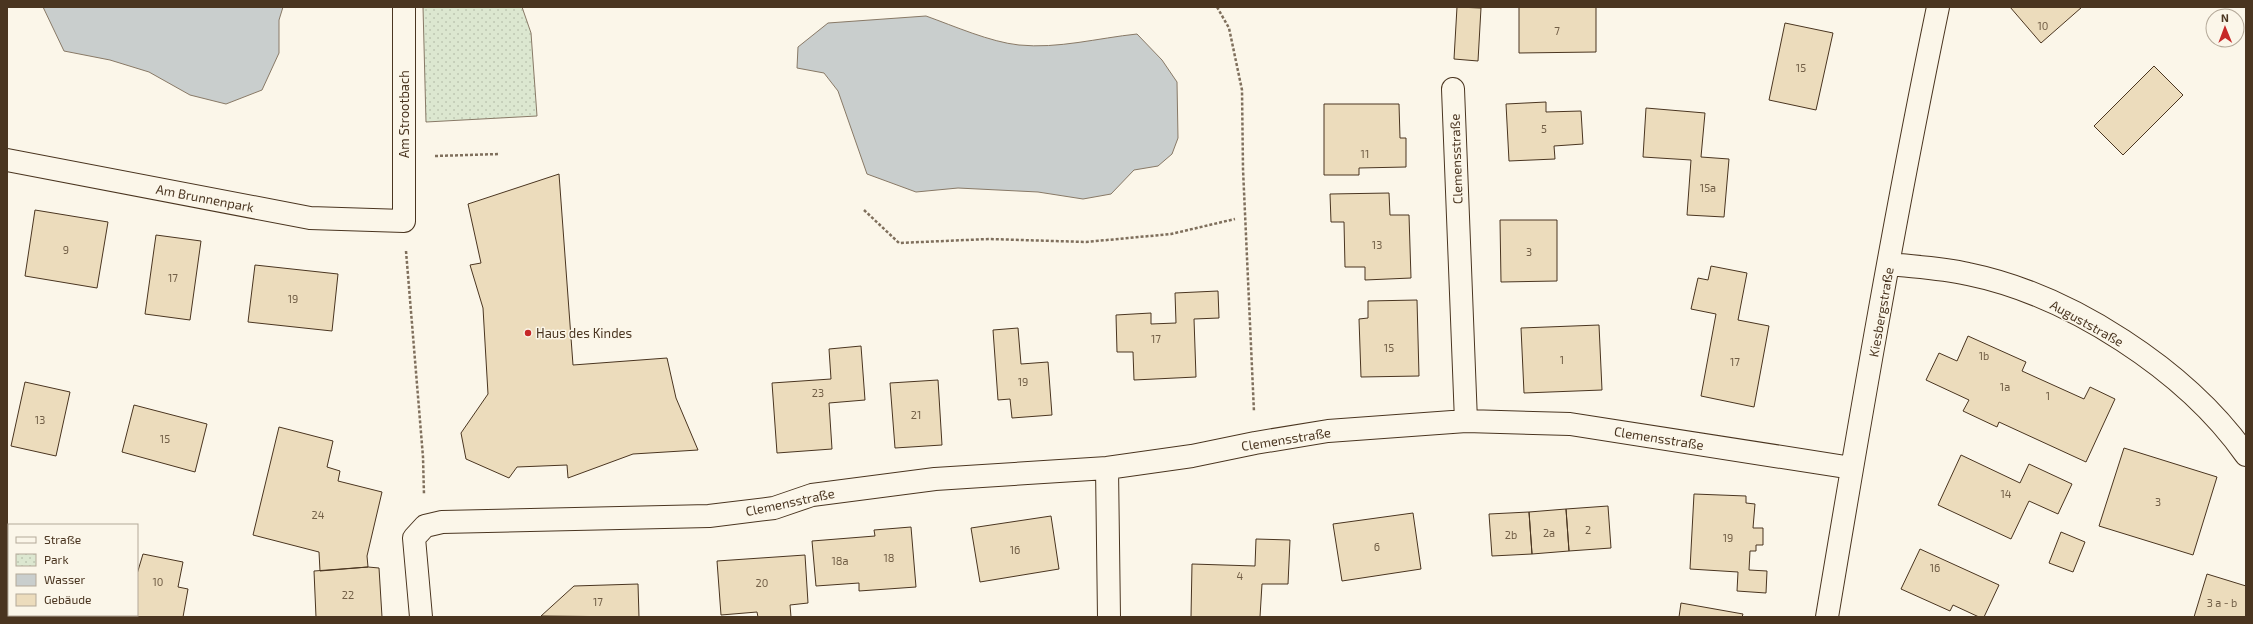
<svg xmlns="http://www.w3.org/2000/svg" width="2253" height="624" font-family="'Exo 2',sans-serif">
<style>
.park{fill:url(#park-dots);stroke:#887966}
.water{fill:#c9cecd;stroke:#887966}
.building{fill:#ecdcbc;stroke:#4a3520}
.lines{fill:none;stroke-linecap:round;stroke-linejoin:round}
.minor-casing{stroke:#4a3520;stroke-width:24}
.path{stroke:#7f6f5c;stroke-width:2.5;stroke-dasharray:3 2;stroke-linecap:butt}
.minor{stroke:#fbf6e9;stroke-width:22}
.poi-dot{fill:#c62828;stroke:#fbf6e9;stroke-width:1.5}
.labels{text-anchor:middle;dominant-baseline:central;stroke-width:3;stroke-linejoin:round;paint-order:stroke}
.number-label{font-size:11px;fill:#725f47}
.street-label{font-size:13px;fill:#4a3520;stroke:#fbf6e9}
.poi-label{font-size:13px;fill:#4a3520;stroke:#fbf6e9;text-anchor:start}
</style>
<defs>
<pattern id="park-dots" width="8" height="8" patternUnits="userSpaceOnUse"><rect width="8" height="8" fill="#dce7d0"/><path d="M2 2h.1M6 6h.1" fill="none" stroke="#bec7b2" stroke-width="1.8" stroke-linecap="round"/></pattern>
</defs>
<rect width="100%" height="100%" fill="#fbf6e9"/>
<path class="park" d="M423,7H522L531,33L537,116L426,122Z"/>
<path class="water" d="M43,7H283L279,20V53L262,90L226,104L190,95L149,72L110,60L64,51Z
M926,16C954,26 990,42 1019,45C1058,49 1098,38 1137,34L1162,60L1177,82L1178,138L1172,154L1158,166L1134,170L1111,194L1083,199L1038,192L958,188L916,192L867,174L838,91L824,73L797,68L798,47L828,23Z"/>
<path class="building" d="M1457,7L1481,8L1478,61L1454,59Z
M1519,7H1596V52L1519,53Z
M2010,7H2082L2041,43Z
M1785,23L1833,33L1816,110L1769,100Z
M2154,66L2183,95L2123,155L2094,126Z
M1546,102V112L1581,111L1583,144L1554,146L1555,159L1509,161L1506,104Z
M1324,104H1399L1400,138H1406V167L1359,168V175H1324Z
M1646,108L1705,113L1701,157L1729,159L1724,217L1687,215L1691,160L1643,157Z
M559,174L573,365L667,358L676,398L698,450L633,454L568,478L567,465L517,467L509,478L466,459L461,433L488,394L483,308L470,265L481,263L468,204Z
M1389,193L1390,215H1409L1411,278L1365,280V267H1345L1344,222H1331L1330,194Z
M35,210L108,222L97,288L25,276Z
M1500,220H1557V281L1501,282Z
M156,235L201,241L190,320L145,314Z
M255,265L338,274L332,331L248,322Z
M1711,266L1747,273L1738,320L1769,326L1754,407L1701,396L1716,314L1691,309L1698,278L1708,280Z
M1218,291L1219,318L1194,319L1196,377L1134,380L1133,352H1117L1116,315L1151,313V324L1176,323L1175,293Z
M1417,300L1419,376L1361,377L1359,319L1368,318V301Z
M1599,325L1602,390L1524,393L1521,328Z
M1018,328L1021,364L1048,362L1052,415L1012,418L1010,399L998,400L993,330Z
M1968,336L2026,362L2022,371L2084,399L2090,387L2115,399L2086,462L1999,422L1997,427L1963,411L1969,400L1926,380L1939,353L1957,361Z
M861,346L865,400L829,403L832,449L777,453L772,383L831,379L829,349Z
M938,380L942,445L895,448L890,383Z
M25,382L70,392L56,456L11,446Z
M134,405L207,424L195,472L122,452Z
M279,427L333,441L327,467L340,471L338,481L382,492L367,556L368,567L320,571L319,552L253,535Z
M2124,448L2217,477L2193,555L2099,526Z
M1961,455L2020,483L2029,464L2072,484L2058,514L2029,501L2011,539L1938,505Z
M1694,494L1746,496V503L1755,504L1753,528H1763V545H1756V551H1750L1749,570L1767,571L1766,593L1737,591L1738,572L1690,569Z
M1608,506L1611,548L1569,551L1566,509Z
M1566,509L1569,551L1532,554L1529,512Z
M1529,512L1532,554L1492,556L1489,514Z
M1413,513L1421,569L1342,581L1333,524Z
M1051,516L1059,569L980,582L971,528Z
M911,527L916,587L859,591V583L816,586L812,541L875,536L874,530Z
M2061,532L2085,542L2073,572L2049,563Z
M1256,539L1290,540L1288,584H1262L1260,617H1191L1192,564L1255,566Z
M7,548H9V610H7Z
M1920,549L1999,585L1984,617H1979L1953,605L1950,611L1901,589Z
M143,554L183,562L178,587L188,589L183,617H97L98,615H137V574Z
M805,555L808,603L790,605L791,617H758L757,612L721,615L717,561Z
M368,567L379,568L382,617H316L314,571Z
M2207,574L2246,586V617H2194Z
M638,584L639,617L541,616L574,586Z
M1681,603L1743,614L1742,617H1679Z"/>
<g class="lines">
<g class="minor-casing">
<path id="minor" d="M1453,89L1466,421
M7,160L310,218L404,221V7
M1890,264C1916,267 1942,268 1968,274C2070,295 2186,370 2246,455
M1107,468L1109,617
M421,617L414,538L425,526L442,522L709,516L774,508L812,495L935,479L1107,468L1192,456L1255,443L1328,431L1466,421L1570,424L1852,468
M1827,617C1861,413 1896,209 1938,7"/>
</g>
<path class="path" d="M1217,7L1229,28L1242,90L1243,169L1254,412
M435,156L500,154
M864,210L899,243L989,239L1086,242L1171,234L1235,219
M406,251L423,457L424,495"/>
<use href="#minor" class="minor"/>
</g>
<circle class="poi-dot" cx="528" cy="333" r="4"/>
<g class="labels">
<g class="number-label">
<text x="2043" y="25">10</text>
<text x="1557" y="30">7</text>
<text x="1801" y="67">15</text>
<text x="1544" y="128">5</text>
<text x="1365" y="153">11</text>
<text x="1708" y="187">15a</text>
<text x="1377" y="244">13</text>
<text x="66" y="249">9</text>
<text x="1529" y="251">3</text>
<text x="173" y="277">17</text>
<text x="293" y="298">19</text>
<text x="1156" y="338">17</text>
<text x="1389" y="347">15</text>
<text x="1984" y="355">1b</text>
<text x="1562" y="359">1</text>
<text x="1735" y="361">17</text>
<text x="1023" y="381">19</text>
<text x="2005" y="386">1a</text>
<text x="818" y="392">23</text>
<text x="2048" y="395">1</text>
<text x="916" y="414">21</text>
<text x="40" y="419">13</text>
<text x="165" y="438">15</text>
<text x="2006" y="493">14</text>
<text x="2158" y="501">3</text>
<text x="318" y="514">24</text>
<text x="1588" y="529">2</text>
<text x="1549" y="532">2a</text>
<text x="1511" y="534">2b</text>
<text x="1728" y="537">19</text>
<text x="1377" y="546">6</text>
<text x="1015" y="549">16</text>
<text x="889" y="557">18</text>
<text x="840" y="560">18a</text>
<text x="1935" y="567">16</text>
<text x="1240" y="575">4</text>
<text x="158" y="581">10</text>
<text x="762" y="582">20</text>
<text x="348" y="594">22</text>
<text x="598" y="601">17</text>
<text x="2222" y="602">3 a - b</text>
</g>
<g class="street-label">
<text transform="translate(404 114) rotate(-90)">Am Strootbach</text>
<text transform="translate(1456 159) rotate(-92)">Clemensstraße</text>
<text transform="translate(205 198) rotate(11)">Am Brunnenpark</text>
<text transform="translate(1881 312) rotate(-80)">Kiesbergstraße</text>
<text transform="translate(2087 323) rotate(29)">Auguststraße</text>
<text transform="translate(1659 438) rotate(9)">Clemensstraße</text>
<text transform="translate(1286 439) rotate(-9)">Clemensstraße</text>
<text transform="translate(790 502) rotate(-12)">Clemensstraße</text>
</g>
<g class="poi-label">
<text x="536" y="333">Haus des Kindes</text>
</g>
</g>
<rect width="2253" height="624" fill="none" stroke="#4a3520" stroke-width="16"/>
<rect x="8" y="524" width="130" height="92" fill="#fbf6e9" stroke="#b4a999"/>
<rect x="16" y="537" width="20" height="6" fill="#fbf6e9" stroke="#b4a999"/>
<text x="44" y="544" font-size="12" fill="#4a3520">Straße</text>
<rect x="16" y="554" width="20" height="12" fill="url(#park-dots)" stroke="#b4a999"/>
<text x="44" y="564" font-size="12" fill="#4a3520">Park</text>
<rect x="16" y="574" width="20" height="12" fill="#c9cecd" stroke="#b4a999"/>
<text x="44" y="584" font-size="12" fill="#4a3520">Wasser</text>
<rect x="16" y="594" width="20" height="12" fill="#ecdcbc" stroke="#b4a999"/>
<text x="44" y="604" font-size="12" fill="#4a3520">Gebäude</text>
<g transform="translate(2225 28) rotate(359)"><circle r="19" fill="#fbf6e9" stroke="#b4a999"/>
<path d="M0-3L7 15L0 10L-7 15Z" fill="#c62828"/>
<text y="-6" font-size="11" font-weight="bold" text-anchor="middle" fill="#4a3520">N</text>
</g>
</svg>
